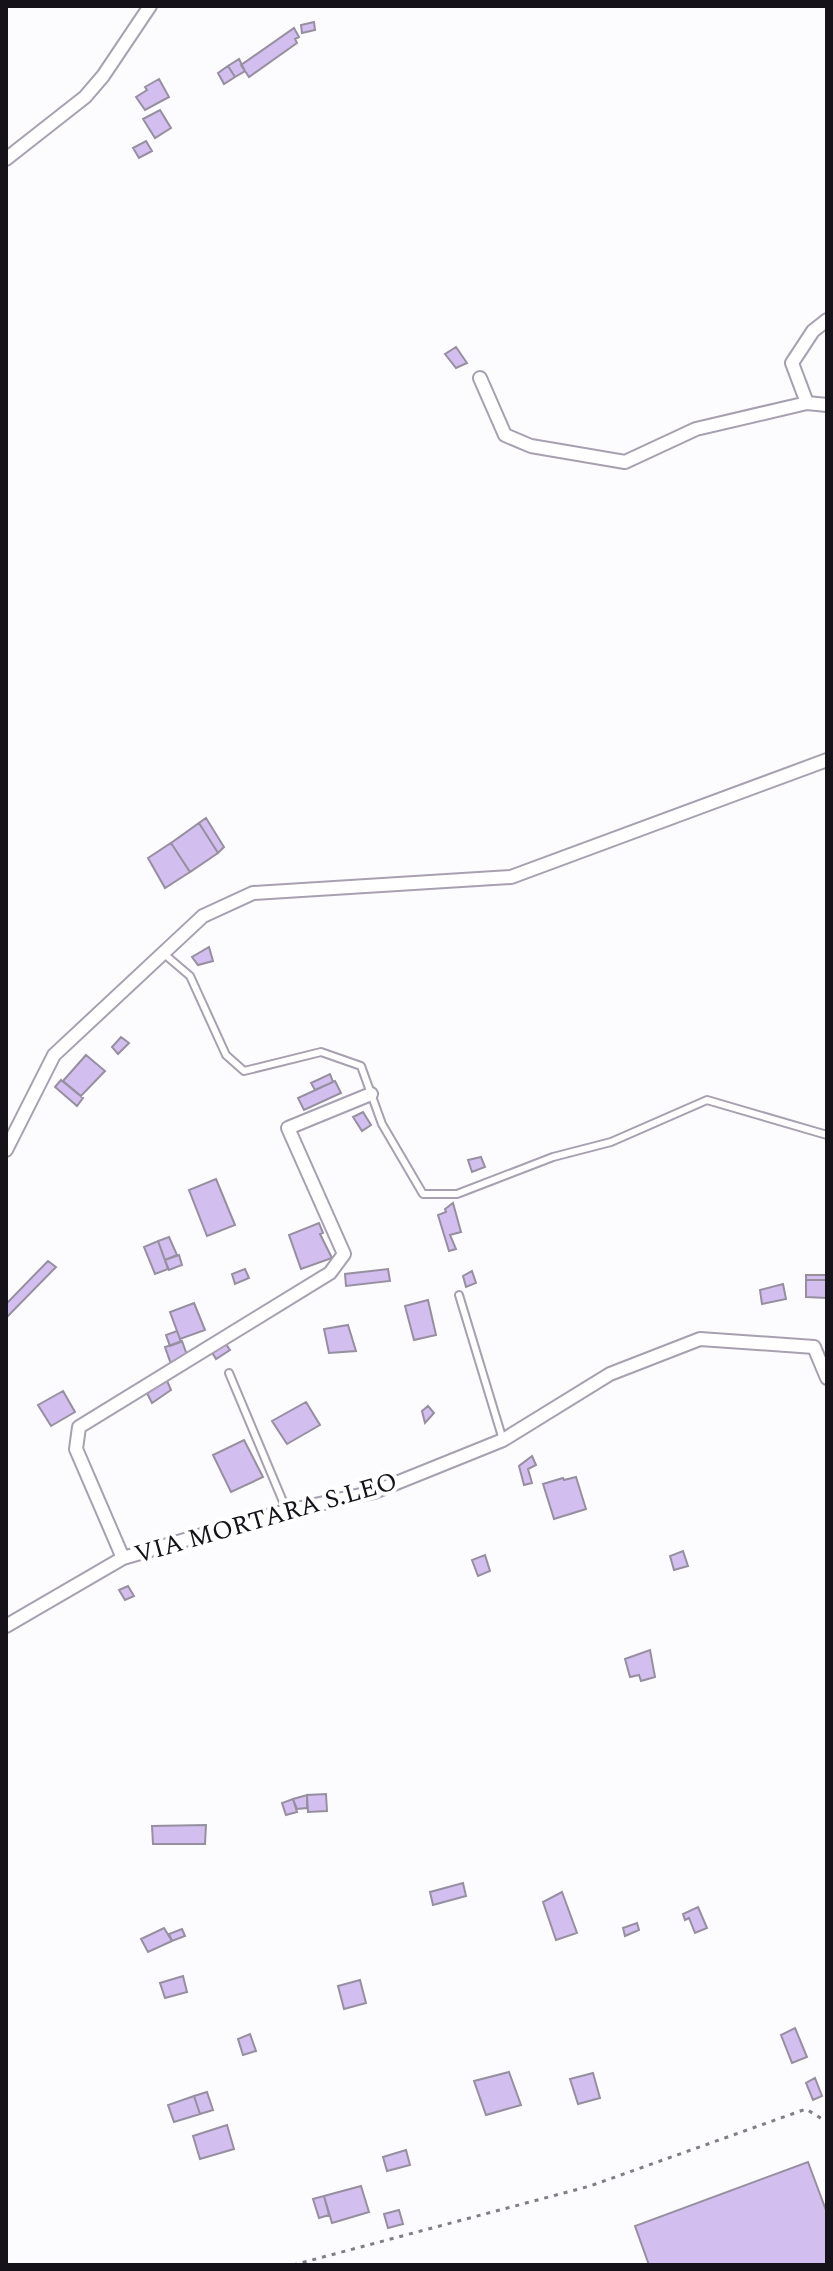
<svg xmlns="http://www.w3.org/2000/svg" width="833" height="2271" font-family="Spectral,serif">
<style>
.building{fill:#d2beef;stroke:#968f9f;stroke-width:2}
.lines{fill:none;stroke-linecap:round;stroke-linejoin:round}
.lane-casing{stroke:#a7a0b0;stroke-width:10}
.street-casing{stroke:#a7a0b0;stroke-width:16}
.path{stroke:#807e83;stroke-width:3;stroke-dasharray:4 6;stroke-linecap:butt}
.lane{stroke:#fff;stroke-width:6}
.street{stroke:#fff;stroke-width:12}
.labels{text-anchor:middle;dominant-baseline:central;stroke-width:8;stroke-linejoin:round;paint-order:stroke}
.street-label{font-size:26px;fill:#151319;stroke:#fff}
</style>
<rect width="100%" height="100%" fill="#fcfbfe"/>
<path class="building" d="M314,22L315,30L302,33L301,25Z
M294,28L299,37L295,39L297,43L249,77L241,65Z
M239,59L245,71L235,77L228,66Z
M228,66L235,77L224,84L218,73Z
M159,79L169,97L145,110L136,97L147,90L145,87Z
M160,110L171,128L155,138L143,119Z
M146,141L152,151L139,158L133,148Z
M456,347L467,363L456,368L445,354Z
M206,818L224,847L218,853L199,823Z
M199,823L218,853L190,872L171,843Z
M171,843L190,872L165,888L148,858Z
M209,947L213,961L198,965L192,957Z
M121,1037L129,1043L118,1054L112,1047Z
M86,1055L105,1071L81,1096L63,1081Z
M330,1074L333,1082L315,1090L311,1083Z
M61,1080L83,1098L77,1106L55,1087Z
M335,1081L341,1093L304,1110L298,1098Z
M363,1112L371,1125L362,1131L353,1117Z
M481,1157L485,1167L472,1172L468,1160Z
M216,1179L235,1225L207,1236L189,1190Z
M453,1203L461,1232L450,1235L456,1249L449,1251L438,1215L446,1212L445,1209Z
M319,1223L323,1233L320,1234L332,1258L301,1269L289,1235Z
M169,1237L177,1255L165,1260L158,1241Z
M158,1241L168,1269L155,1274L144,1247Z
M179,1255L182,1265L169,1270L165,1260Z
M48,1261L56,1267L7,1317L6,1304Z
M245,1269L249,1278L235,1284L232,1274Z
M388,1269L390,1281L346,1286L345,1274Z
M472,1271L476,1283L466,1287L463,1276Z
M806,1275H827V1280H806Z
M806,1280H827V1298L806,1297Z
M783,1284L786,1299L762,1304L760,1290Z
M428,1300L436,1335L414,1340L405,1306Z
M194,1303L205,1330L180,1339L170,1312Z
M348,1325L356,1351L329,1353L324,1329Z
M177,1331L181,1342L170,1346L166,1335Z
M223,1340L230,1350L216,1359L210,1349Z
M182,1341L187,1355L171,1364L165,1347Z
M165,1376L171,1390L152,1403L145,1389Z
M63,1391L75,1412L51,1426L38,1405Z
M306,1402L320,1425L287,1444L272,1421Z
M428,1406L434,1413L425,1423L422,1411Z
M244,1440L263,1477L231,1492L213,1455Z
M532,1456L536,1465L528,1469L532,1483L524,1485L519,1466Z
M576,1477L586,1509L554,1519L543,1484L563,1478L564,1480Z
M683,1551L688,1566L674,1570L670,1556Z
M485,1555L490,1571L478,1576L472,1560Z
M128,1586L134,1596L125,1600L119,1590Z
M650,1650L655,1677L641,1681L639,1675L630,1677L625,1659Z
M326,1794L327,1811L308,1812L307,1795Z
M307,1795V1808L297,1809L293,1799Z
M293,1799L297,1812L286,1815L282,1803Z
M206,1825L205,1844H153L152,1826Z
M463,1883L466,1896L433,1905L430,1892Z
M562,1892L577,1933L556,1940L543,1902Z
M698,1907L707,1928L695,1933L689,1918L685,1920L683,1914Z
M637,1923L639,1930L625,1936L623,1928Z
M164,1928L172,1941L148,1952L141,1939Z
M182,1929L185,1936L172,1941L169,1934Z
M183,1976L187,1992L165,1998L160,1983Z
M360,1980L366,2003L344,2009L338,1986Z
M795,2028L807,2057L792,2063L781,2035Z
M250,2034L256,2051L243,2055L238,2039Z
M509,2072L521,2105L486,2115L474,2081Z
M593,2073L600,2098L578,2104L570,2079Z
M815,2078L822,2096L813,2100L806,2083Z
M207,2092L213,2110L200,2114L194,2096Z
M194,2096L200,2114L174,2122L168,2105Z
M227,2125L234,2149L200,2159L193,2136Z
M406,2150L410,2165L387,2171L383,2157Z
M808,2162L827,2213V2265H649L635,2226Z
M361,2186L369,2212L332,2223L324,2196Z
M324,2196L329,2215L319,2218L313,2199Z
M399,2210L403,2224L388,2228L384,2214Z"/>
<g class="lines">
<g class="lane-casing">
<path id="lane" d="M163,953L190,976L226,1055L244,1071L321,1052L361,1066L382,1124L423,1194H457L553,1157L611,1142L707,1100L827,1135
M459,1295L503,1440
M229,1373L287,1511"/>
</g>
<g class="street-casing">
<path id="street" d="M6,159L85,97L103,76L150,6
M480,378L505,435L531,446L625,462L696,429L807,403L827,405
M807,403L792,363L813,331L827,320
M6,1150L54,1055L203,916L253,893L511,877L827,760
M123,1558L76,1449L79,1427L330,1273L344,1254L288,1128L371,1094
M6,1626L123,1558L274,1514L374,1492L503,1440L610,1374L700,1339L814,1347L827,1378"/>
</g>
<path class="path" d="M293,2265L590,2186L806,2109L827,2122"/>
<use href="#lane" class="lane"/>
<use href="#street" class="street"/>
</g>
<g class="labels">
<g class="street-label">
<text transform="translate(266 1518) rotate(-16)">VIA MORTARA S.LEO</text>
</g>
</g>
<rect width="833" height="2271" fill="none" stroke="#151319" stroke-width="16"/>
</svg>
